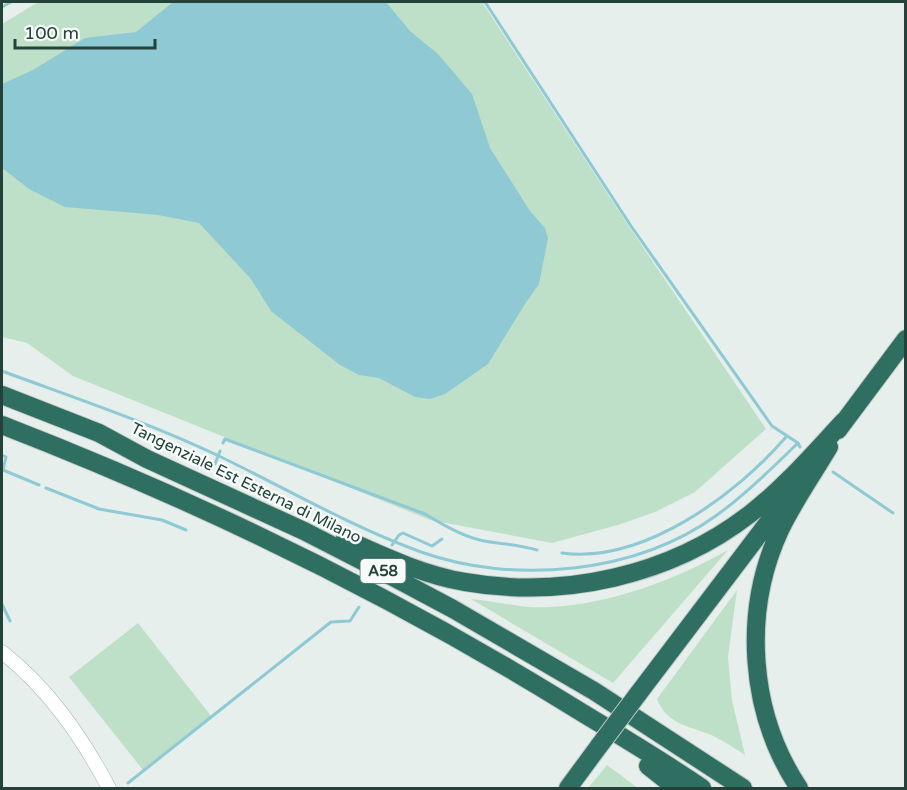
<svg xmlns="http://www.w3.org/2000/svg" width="907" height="790" font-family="'Varela Round',sans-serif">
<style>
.green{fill:#bfe0c8}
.water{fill:#8ec9d4}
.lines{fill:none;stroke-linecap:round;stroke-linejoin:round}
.stream{stroke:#8ec9d4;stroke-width:3}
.minor-casing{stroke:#a8b8b2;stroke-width:15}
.highway-casing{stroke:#c2cac8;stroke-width:20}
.minor{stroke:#fff;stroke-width:14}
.highway{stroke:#2f6f62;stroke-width:18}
.highway-bridge-casing{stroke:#c2cac8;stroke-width:20;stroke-linecap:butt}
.highway-bridge{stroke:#2f6f62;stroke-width:18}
.labels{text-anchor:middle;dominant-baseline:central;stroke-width:5;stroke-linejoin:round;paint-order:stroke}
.shield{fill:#f7fbf9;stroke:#637a73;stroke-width:1.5}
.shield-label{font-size:15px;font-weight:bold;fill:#24423a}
.street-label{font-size:16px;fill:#24423a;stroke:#f7fbf9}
</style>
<rect width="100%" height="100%" fill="#e6efeb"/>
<path class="green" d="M38,2H482L626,222L766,429L695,492L655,512L618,525L552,543L430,520L73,376L27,343L2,337V24Z
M728,550L613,683L471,599C496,601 524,609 549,607C612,604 674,580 728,550Z
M737,590L728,657L732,700L745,755C734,748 721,739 709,734C687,726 666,723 657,699Z
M138,623L211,716L143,770L69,677Z
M607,765L638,788H588Z"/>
<path class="water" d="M173,2H386L410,31L438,54L472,94L490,148L530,211L545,228L548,238L539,284L525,304L488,364L445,394L430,399L415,397L379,378L359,375L340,365L271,311L251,279L199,223L158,215L65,207L29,189L2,168V84L33,70L85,38L136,32Z"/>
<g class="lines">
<path class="stream" d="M485,2L631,226L772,426L798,443L800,447
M2,7L11,2
M2,371C75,398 150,423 221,457C287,489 352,527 421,552C514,585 636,574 717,515C746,494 772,468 798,443
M223,443L225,439L425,514C445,526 467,539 490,542C507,544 519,545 537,550
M2,455L6,457L3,470L39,485
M215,464L220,451
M833,472L893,513
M46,488L99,509L162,520L186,530
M392,545L399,535L403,533L432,546L442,539
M562,553C643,564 736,495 786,437
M2,604L10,621
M128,783L331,622L350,621L359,607"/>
<g class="minor-casing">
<path id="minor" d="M2,652C49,689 81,736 109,788"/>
</g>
<g class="highway-casing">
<path id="highway" d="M2,395L99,433L147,459L304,531L378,569L453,609L594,691L743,788
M2,425C198,501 384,591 563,701C610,730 657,757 702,788
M838,430L906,339
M345,539C383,556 423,575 465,582C563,599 670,576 750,514C785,487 814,453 844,421
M638,694L798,483
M648,766L676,788
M568,788L599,746
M799,788C749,713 742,612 780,530C794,501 813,474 829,447"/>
</g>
<use href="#minor" class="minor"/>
<use href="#highway" class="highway"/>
<g class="highway-bridge-casing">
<path id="highway-bridge" d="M599,746L638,694"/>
</g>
<use href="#highway-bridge" class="highway-bridge"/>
</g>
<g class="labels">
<rect class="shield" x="360.5" y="559" width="45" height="24" rx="4.5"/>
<g class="shield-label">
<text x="383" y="571">A58</text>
</g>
<g class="street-label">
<text transform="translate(246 483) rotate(26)">Tangenziale Est Esterna di Milano</text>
</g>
</g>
<rect width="907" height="790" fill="none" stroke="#24423a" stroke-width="6"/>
<path d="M15 39v9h140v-9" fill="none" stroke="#24423a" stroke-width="3"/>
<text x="24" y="39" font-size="18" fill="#24423a" stroke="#f7fbf9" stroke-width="4.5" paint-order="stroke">100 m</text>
</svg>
